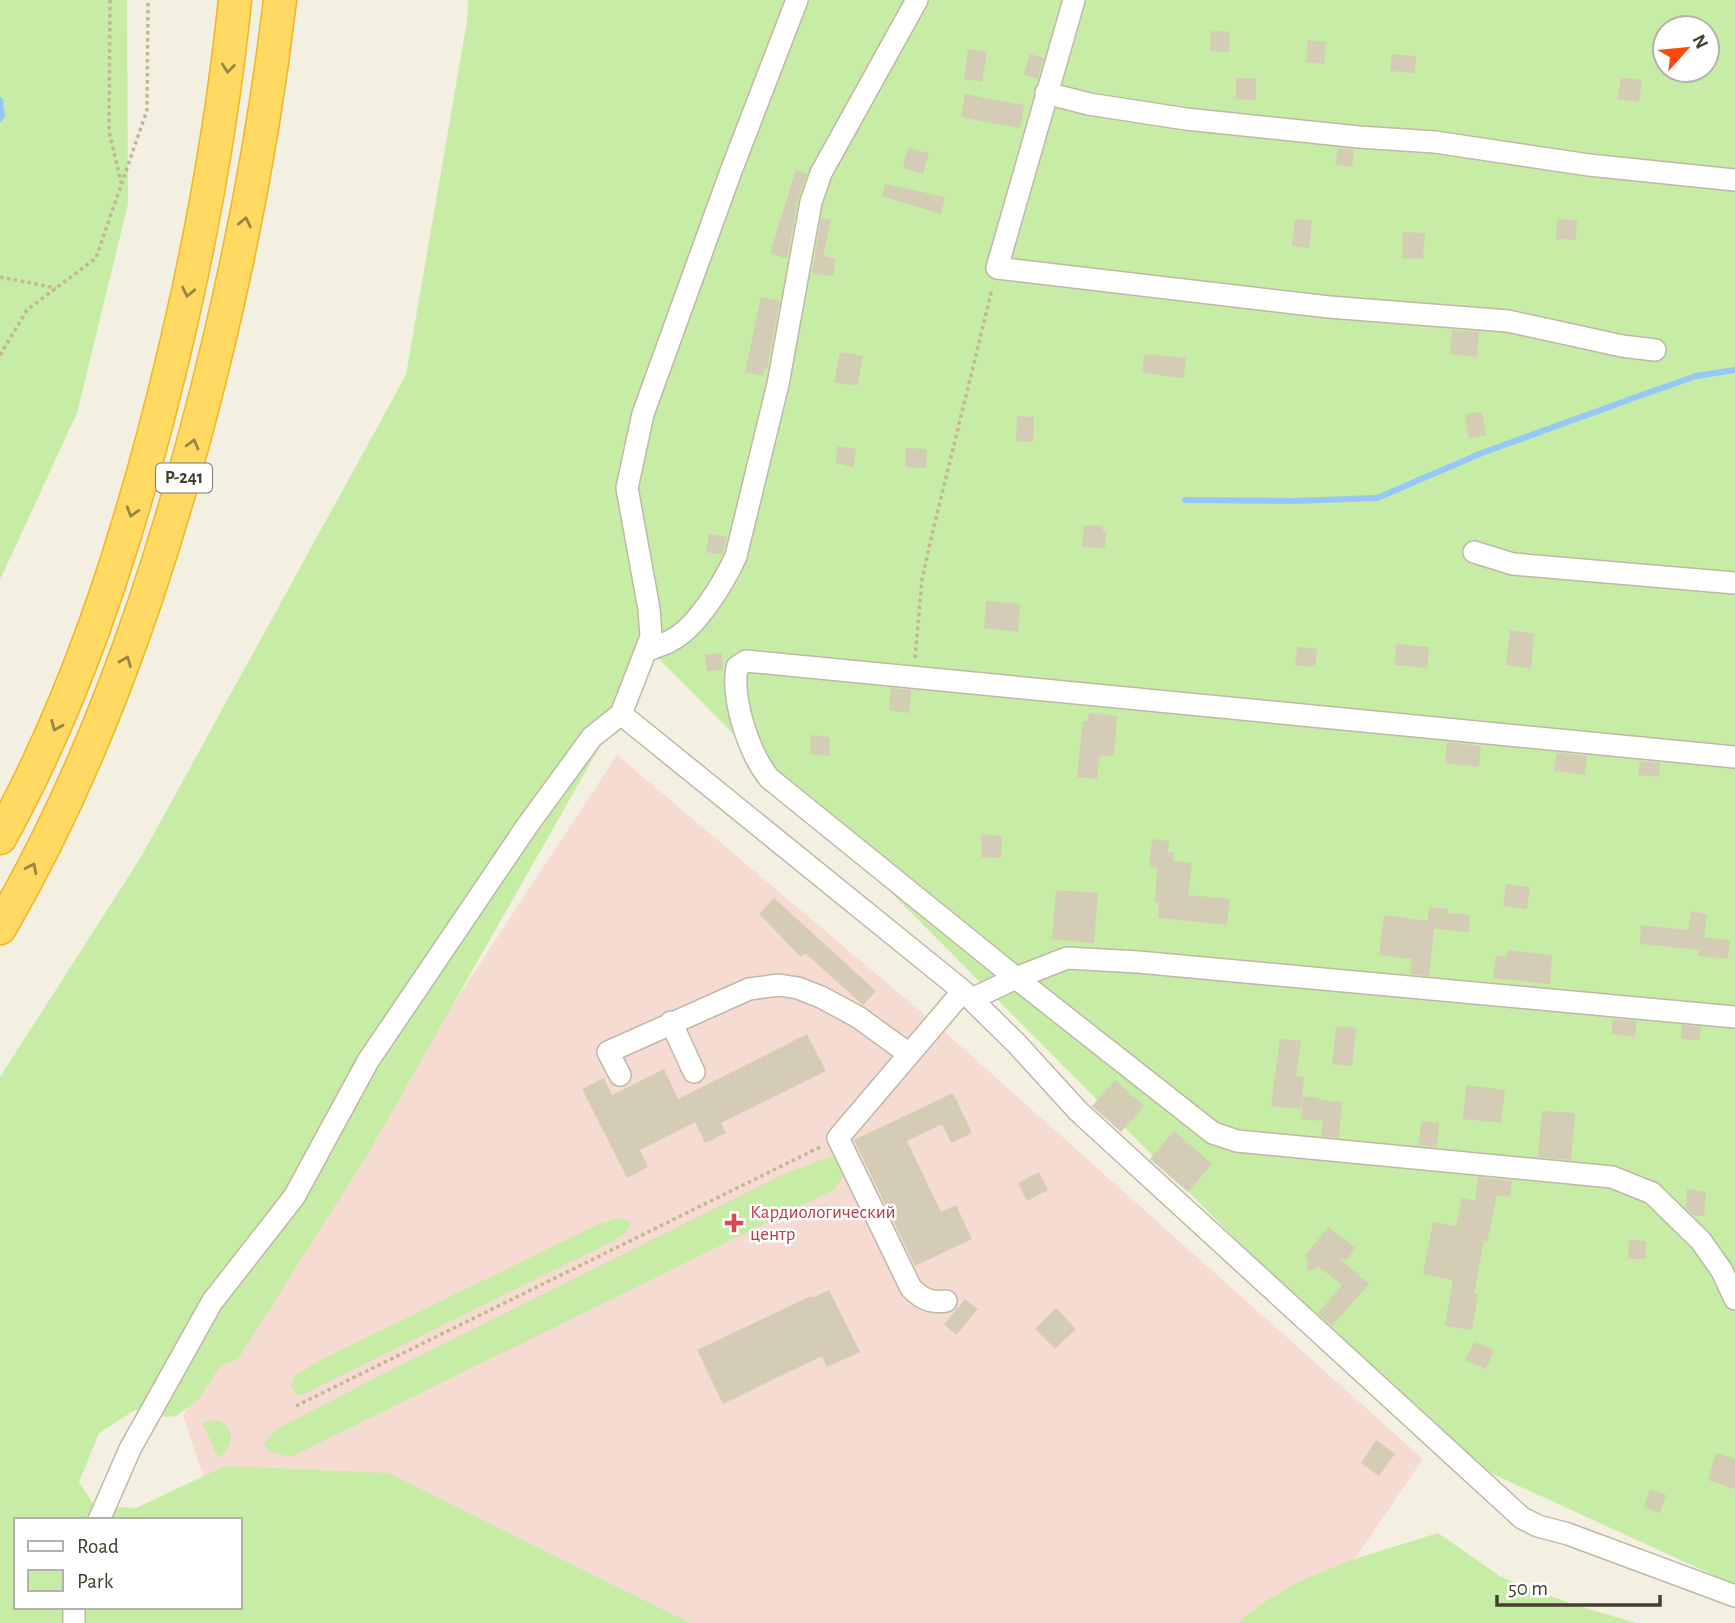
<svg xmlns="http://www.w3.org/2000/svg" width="1735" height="1623" font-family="'Alegreya Sans',sans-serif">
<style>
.medical{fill:#f6dbd3}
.green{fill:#c6eca5;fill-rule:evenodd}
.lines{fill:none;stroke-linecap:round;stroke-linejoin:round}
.stream{stroke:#96c7f8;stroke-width:6}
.building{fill:#d5ccb6}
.minor-casing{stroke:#bfb8a4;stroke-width:24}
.highway-casing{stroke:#eeb621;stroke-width:35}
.path{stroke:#c3b693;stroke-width:3.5;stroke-dasharray:3.5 3.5;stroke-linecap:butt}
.minor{stroke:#fff;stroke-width:21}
.highway{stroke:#ffd961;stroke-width:32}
.oneway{stroke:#998447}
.health-dot{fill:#e0444e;stroke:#fff;stroke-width:2.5}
.labels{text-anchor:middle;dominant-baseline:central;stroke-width:5;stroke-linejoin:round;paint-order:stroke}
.shield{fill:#fff;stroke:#7d7970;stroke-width:2}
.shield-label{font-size:18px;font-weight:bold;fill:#453f32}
.health-label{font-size:19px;fill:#be3a42;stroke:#fff;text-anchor:start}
</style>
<rect width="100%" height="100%" fill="#f3f0e2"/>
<path class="medical" d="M617,755L945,1032L1423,1459L1311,1623H537L203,1476L183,1415Z"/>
<path class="green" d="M0,0H127L128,204L77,413L0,580Z
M468,0H1735V1585L1449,1454L653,653L369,1152L238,1359L220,1366L198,1400L176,1416L165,1417L135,1410L99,1433L79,1482L94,1505L136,1508L225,1466L388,1473L690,1623H0V1077L141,857L406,375L467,21ZM1665,28H1707V70H1665ZM16,1520H240V1607H16Z
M834,1157L841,1165L843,1176L835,1189L291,1457L270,1452L264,1444L275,1430L375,1378L784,1174L821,1160Z
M619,1218L630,1222L628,1229L619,1238L306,1393L296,1395L291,1386L294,1377L318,1361L599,1224Z
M217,1420C237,1428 234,1447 218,1458L202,1422Z
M1438,1533L1501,1577L1572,1604L1636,1623H1238C1293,1573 1369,1555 1438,1533Z"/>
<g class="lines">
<path class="stream" d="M0,100L2,115L0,119
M1185,500L1293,501L1377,498L1482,453L1642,395L1696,376L1735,370"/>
</g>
<path class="building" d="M1211,31L1230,32L1229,52L1210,51Z
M1308,40L1326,42L1324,64L1306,62Z
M968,49L987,52L982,82L964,79Z
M1030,54L1044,58L1038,79L1024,75Z
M1392,54L1416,56L1415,73L1390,71Z
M1621,77L1642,80L1639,102L1617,99Z
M1236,78H1256V100L1236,99Z
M965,94L1024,105L1020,128L961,117Z
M908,148L929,153L923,174L903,168Z
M1338,148L1354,150L1352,167L1335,164Z
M796,170L807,174L798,199L787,259L770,253Z
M885,184L945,197L941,214L882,196Z
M821,218L831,220L823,256L836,259L833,276L812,273Z
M1295,219L1312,220L1309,248L1292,246Z
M1557,219L1577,220L1576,240L1556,239Z
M1403,232L1425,233L1423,259L1402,258Z
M761,297L780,301L767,369H764L763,376L745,372Z
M1452,330L1479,332L1477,357L1450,354Z
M840,352L863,356L857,386L834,382Z
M1144,354L1186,358L1184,378L1142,373Z
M1482,412L1486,435L1469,438L1465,414Z
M1017,416L1034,417L1033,442L1016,441Z
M838,446L856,449L853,467L835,463Z
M906,448L927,449L926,468L905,467Z
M1084,525L1103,526V531H1106L1105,548L1082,547Z
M709,534L727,537L722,555L706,552Z
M986,601L1020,604L1018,632L984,628Z
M1510,630L1534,634L1531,668L1506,665Z
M1396,644L1429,647L1427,668L1395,665Z
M1297,647L1317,649L1315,667L1295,665Z
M722,653L723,670L707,671L705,655Z
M891,688L911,690L909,713L889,710Z
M1089,713L1117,716L1114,756L1100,755L1097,779L1077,777L1083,721H1088Z
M811,735L830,737L829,756L810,754Z
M1447,742L1481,746L1479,767L1445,763Z
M1557,753L1587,756L1585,775L1554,771Z
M1640,761L1660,763L1659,777L1638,775Z
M982,834L1002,836L1001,858L981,857Z
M1152,839L1169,841L1168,852L1174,853L1173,861L1192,863L1188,895L1230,899L1227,925L1158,918L1159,903H1155L1157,868L1149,867Z
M1506,884L1530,887L1527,909L1503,906Z
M1056,890L1098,893L1094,943L1052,939Z
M774,898L876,991L863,1005L805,953L801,957L759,914Z
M1429,907L1448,909V913L1470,915L1469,932L1434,929L1429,976L1410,974L1412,959L1379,955L1384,915L1428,921Z
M1691,911L1707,914L1704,937L1730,940L1728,959L1698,956L1699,950L1640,944L1641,925L1688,930Z
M1508,950L1552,955L1550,984L1493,978L1496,956L1507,957Z
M1613,1019L1637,1021L1635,1037L1611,1034Z
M1682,1025L1701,1027L1699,1040L1681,1039Z
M1336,1026L1356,1028L1352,1066L1332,1064Z
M807,1034L826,1071L721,1123L726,1133L705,1143L695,1122L640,1150L648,1167L627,1178L582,1089L604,1078L612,1095L664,1069L678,1099Z
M1280,1039L1301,1041L1296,1076L1304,1077L1301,1109L1271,1106Z
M1115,1080L1144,1106L1121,1132L1092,1106Z
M1466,1085L1505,1090L1501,1123L1463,1119Z
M953,1093L972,1133L951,1143L942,1124L907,1141L941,1212L956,1205L972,1239L915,1266L854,1140Z
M1303,1096L1319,1098V1100L1342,1102L1339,1138L1321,1136L1323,1121L1301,1119Z
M1542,1111L1575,1113L1571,1160L1538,1157Z
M1422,1121L1439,1123L1437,1147L1418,1145Z
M1174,1131L1212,1164L1188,1192L1150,1159Z
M1039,1172L1048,1190L1027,1201L1018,1183Z
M1478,1177L1512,1181L1510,1197L1497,1195L1487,1242L1484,1241L1474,1293L1478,1294L1472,1330L1445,1326L1453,1280L1423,1274L1433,1222L1456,1226L1462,1198L1475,1201Z
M1687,1189L1706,1192L1704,1216L1693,1215L1686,1207Z
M1328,1227L1356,1248L1346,1260L1340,1259L1369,1284L1332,1326L1318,1313L1342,1285L1319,1267L1307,1272L1308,1259L1305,1256Z
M1629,1240L1646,1241L1645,1259H1628Z
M829,1290L860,1352L827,1367L822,1356L723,1404L697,1350L811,1296L812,1298Z
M965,1299L978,1309L956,1335L944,1324Z
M1056,1308L1076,1329L1055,1349L1035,1329Z
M1474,1342L1494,1350L1486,1369L1465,1360Z
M1376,1440L1395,1454L1379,1476L1361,1463Z
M1716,1453L1735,1459V1489L1708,1480Z
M1650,1489L1666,1495L1660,1513L1644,1507Z"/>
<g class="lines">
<g class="minor-casing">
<path id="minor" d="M1074,0L997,268L1329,307L1508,321L1622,346L1655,350
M1046,93L1089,104L1186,119L1359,137L1435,142L1589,165L1735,180
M1474,552L1513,564L1735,583
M646,651C654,647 664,645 672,640C697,627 725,581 736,556L778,384L811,202L821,173L917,0
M621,714L963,991L838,1138L911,1288C922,1299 930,1303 946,1301
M1735,757L746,661L737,667C731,699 749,753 769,778L1016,978L1213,1133L1237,1141L1612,1177L1652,1193L1701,1241L1722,1271L1735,1299
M963,991L1017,1044L1078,1111L1522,1518L1538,1526L1568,1534L1735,1596
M972,999L1016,978L1067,958L1138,962L1735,1017
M671,1022L694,1072
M620,1075L608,1052L749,989L779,985L798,988L821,997L858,1017L909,1054
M99,1520L130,1449L212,1302L294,1197L368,1061L527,826L592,737L621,714L651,637L649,609L627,488L643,414L731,171L797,0
M74,1623V1607"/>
</g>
<g class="highway-casing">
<path id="highway" d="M0,838C75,702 124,552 162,402C196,269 221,136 235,0
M0,928C90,773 150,604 196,432C234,290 263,146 280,0"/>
</g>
<path class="path" d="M110,0L109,131L121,182
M0,277L56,288
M0,355L27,310L96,258L147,110L148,0
M915,658L922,580L930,543L992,289
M296,1406L820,1147"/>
<use href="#minor" class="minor"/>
<use href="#highway" class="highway"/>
</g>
<defs><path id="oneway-chevron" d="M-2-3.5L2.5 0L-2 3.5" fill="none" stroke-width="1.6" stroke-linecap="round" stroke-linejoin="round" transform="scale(1.75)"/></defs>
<g class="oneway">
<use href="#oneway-chevron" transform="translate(228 68) rotate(96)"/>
<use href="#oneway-chevron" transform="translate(245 222) rotate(-78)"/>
<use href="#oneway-chevron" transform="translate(188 292) rotate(102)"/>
<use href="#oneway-chevron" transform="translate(193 444) rotate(-75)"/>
<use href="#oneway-chevron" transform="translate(132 512) rotate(107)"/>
<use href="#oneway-chevron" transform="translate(126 661) rotate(-68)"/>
<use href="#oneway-chevron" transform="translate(56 726) rotate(113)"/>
<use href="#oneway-chevron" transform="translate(32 868) rotate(-64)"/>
</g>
<path class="health-dot" d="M730.5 1212.5h7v7h7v7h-7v7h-7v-7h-7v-7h7z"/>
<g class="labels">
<rect class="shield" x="156" y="463.5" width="56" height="29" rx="5"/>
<g class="shield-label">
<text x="184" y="478">Р-241</text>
</g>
<g class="health-label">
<text x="750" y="1212">Кардиологический<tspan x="750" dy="22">центр</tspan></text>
</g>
</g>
<rect x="14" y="1518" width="228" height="91" fill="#ffffff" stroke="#b5b2ad" stroke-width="2"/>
<rect x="28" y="1541" width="35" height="10" fill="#ffffff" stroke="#b5b2ad" stroke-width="2"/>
<text x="77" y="1553" font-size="21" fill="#453f32">Road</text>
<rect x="28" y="1570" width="35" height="21" fill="#c6eca5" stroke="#b5b2ad" stroke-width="2"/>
<text x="77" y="1588" font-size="21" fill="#453f32">Park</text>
<g transform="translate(1686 49) rotate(63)"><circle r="33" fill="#ffffff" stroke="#b5b2ad" stroke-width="2"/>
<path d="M0-5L12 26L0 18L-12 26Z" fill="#ff480d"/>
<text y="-10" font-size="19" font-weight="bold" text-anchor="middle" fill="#453f32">N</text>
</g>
<path d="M1497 1595v10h163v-10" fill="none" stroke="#453f32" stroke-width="3.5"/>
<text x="1508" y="1595" font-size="21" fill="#453f32" stroke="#ffffff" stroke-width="5" paint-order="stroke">50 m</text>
</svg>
